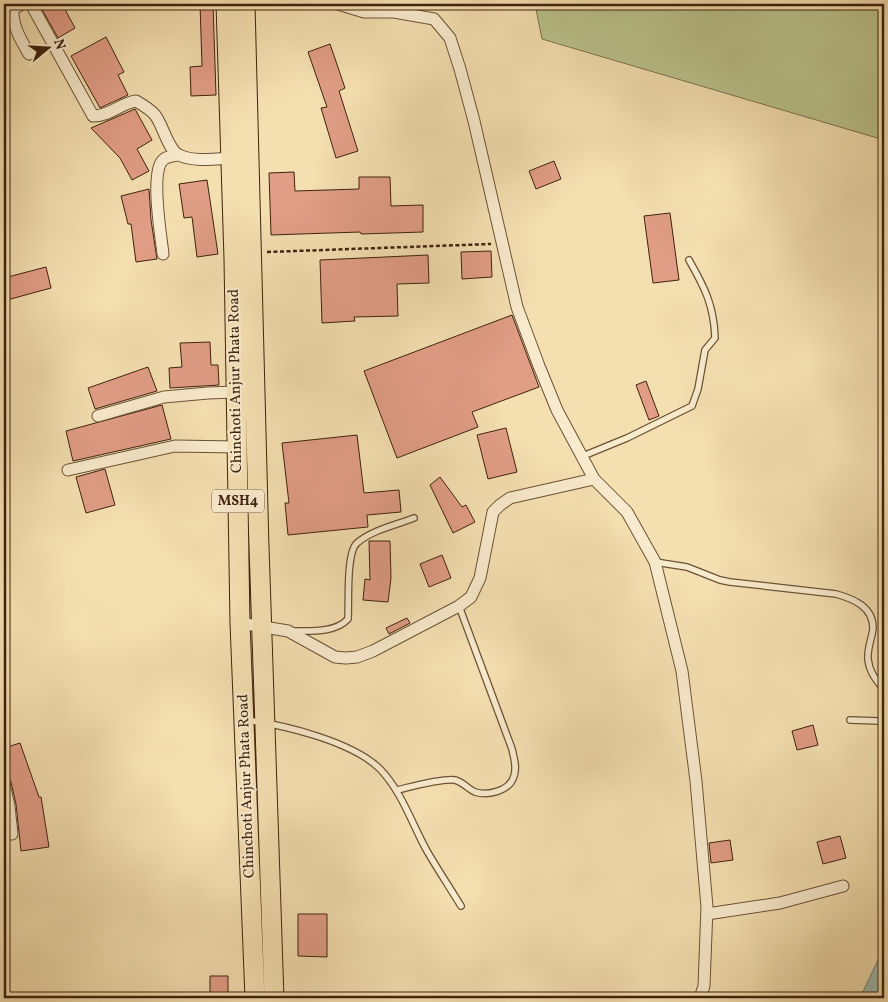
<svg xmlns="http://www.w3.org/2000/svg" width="888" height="1002" font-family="Vollkorn,serif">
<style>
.green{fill:#bac28c;stroke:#7c724c}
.water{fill:#9cbcaf;stroke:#767f6e}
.building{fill:#e19d86;stroke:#3e230d}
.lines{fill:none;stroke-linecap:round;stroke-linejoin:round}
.service-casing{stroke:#6c5236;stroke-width:8}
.minor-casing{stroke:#6c5236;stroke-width:13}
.primary-casing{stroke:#3e230d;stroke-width:21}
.path{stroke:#3e230d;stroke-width:2.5;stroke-dasharray:4 2.5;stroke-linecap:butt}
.service{stroke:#f8eacc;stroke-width:5.5}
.minor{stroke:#f8eacc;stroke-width:11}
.primary{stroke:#f4dfb0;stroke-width:19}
.labels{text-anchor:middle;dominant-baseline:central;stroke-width:4.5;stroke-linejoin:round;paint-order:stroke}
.shield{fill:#f8eacc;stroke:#765f46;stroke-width:1}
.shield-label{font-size:14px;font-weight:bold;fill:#3e230d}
.street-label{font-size:15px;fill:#3e230d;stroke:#f8eacc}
</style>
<rect width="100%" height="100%" fill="#f4dfb0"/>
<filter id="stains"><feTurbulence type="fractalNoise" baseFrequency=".004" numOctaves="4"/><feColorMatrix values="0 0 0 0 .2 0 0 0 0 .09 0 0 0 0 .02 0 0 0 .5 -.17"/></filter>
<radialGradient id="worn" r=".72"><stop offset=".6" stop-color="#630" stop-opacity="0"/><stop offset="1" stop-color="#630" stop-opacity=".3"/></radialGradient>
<path class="green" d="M535,4H884V140L542,39Z"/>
<path class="water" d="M884,953V998H860L877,962Z"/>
<path class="building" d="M39,4H62L75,28L58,38Z
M200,4H213L216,95L191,96L190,67L202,66Z
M106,37L124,72L118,75L128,95L100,108L71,56Z
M330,44L345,88L339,91L358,151L336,158L321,108L327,107L308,52Z
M135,109L152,140L137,149L149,171L132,180L120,158L91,128Z
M554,161L561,179L536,189L529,171Z
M294,172L295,191L359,189V177H390L391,206L423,205V232L361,234L360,232L271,235L269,173Z
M207,180L218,254L197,257L192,217L184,218L179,184Z
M149,189L151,220L157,259L136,262L131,224H128L121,196Z
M670,213L679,280L653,283L644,216Z
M491,251L492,277L462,279L461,252Z
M428,255L429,283L397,284L398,316L354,317L355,321L322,323L320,260Z
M46,267L51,288L7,300L4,286V278Z
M512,315L539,387L472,412L478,427L397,458L364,371Z
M210,342L211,365H218L219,385L170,388L169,368L182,367L180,343Z
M148,367L157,391L95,409L88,388Z
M646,381L659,416L649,420L636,385Z
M162,405L171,439L73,461L66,431Z
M506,428L517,472L488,479L477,435Z
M357,435L364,493L399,490L401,512L367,515L368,527L288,535L285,503H289L282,443Z
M105,469L115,505L86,513L76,477Z
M440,477L462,507L466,505L475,522L453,533L430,485Z
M369,541H390L391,578L388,602L363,600L365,579L370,580Z
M442,555L451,578L429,587L420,564Z
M407,618L410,623L389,634L386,628Z
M813,725L818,745L797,750L792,731Z
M20,743L39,797H41L49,847L21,851L16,804L11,782L9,779L4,777V748Z
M840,836L846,858L823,864L817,842Z
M730,840L733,860L711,863L709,843Z
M298,914H327V957L298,956Z
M210,976H228V998H210Z"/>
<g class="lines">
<g class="service-casing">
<path id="service" d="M583,456L627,438L692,406L698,389L705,350L715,338C714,306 705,288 689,260
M655,562L687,567L720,580L730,582L836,594C854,599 873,607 873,628C872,639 867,648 868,659C869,672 877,681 884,690
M293,631C311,631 335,633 348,619C349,602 346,553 357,543C372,530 396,525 414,518
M246,720C285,725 353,742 380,769C402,792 412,824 427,851C438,870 450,888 461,906
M850,720L879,721L884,719
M397,790C410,787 442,778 455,780C463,782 468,789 475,792C488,796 510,791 514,776C517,767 514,758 512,749L459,606"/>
</g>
<g class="minor-casing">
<path id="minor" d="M22,4L13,9C12,26 21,40 29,54
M31,4L93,116C110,116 121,103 136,101C143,105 150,109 155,115C163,125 168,150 179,155C193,162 215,159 230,158
M338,4L364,12H394L434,19L450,38L460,69L474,121L517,307L539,366L557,410L594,479L627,512L655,562L682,671L696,781L707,907L704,986L700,998
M163,254C161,236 150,172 163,160C167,156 173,156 178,155
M98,416L164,397L208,393L236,392
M68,470L175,446L237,447
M240,623L288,631L335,657L346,658L357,657L373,651L459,606L471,597L480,578L493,512L500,505L510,498L594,479
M4,784L9,806L12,834
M707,914L780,903L843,886"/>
</g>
<g class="primary-casing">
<path id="primary" d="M226,4L234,259L240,623L255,998
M245,4C252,335 262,667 274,998"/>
</g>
<path class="path" d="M267,252L491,244"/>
<use href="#service" class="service"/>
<use href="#minor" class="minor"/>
<use href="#primary" class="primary"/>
</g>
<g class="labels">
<rect class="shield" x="212" y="489.5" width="52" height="23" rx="4"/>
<g class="shield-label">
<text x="238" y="501">MSH4</text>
</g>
<g class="street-label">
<text transform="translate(236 381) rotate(-91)">Chinchoti Anjur Phata Road</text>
<text transform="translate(247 786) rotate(-92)">Chinchoti Anjur Phata Road</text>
</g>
</g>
<rect width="888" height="1002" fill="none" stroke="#f4dfb0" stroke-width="20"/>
<rect x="5" y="5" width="878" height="992" fill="none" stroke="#3e230d" stroke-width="2.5"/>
<rect x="10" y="10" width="868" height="982" fill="none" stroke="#3e230d"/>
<g transform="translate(48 48) rotate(72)" stroke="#f8eacc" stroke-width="4" paint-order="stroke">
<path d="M0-4L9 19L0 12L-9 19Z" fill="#3e230d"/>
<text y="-8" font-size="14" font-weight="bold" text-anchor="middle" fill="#3e230d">N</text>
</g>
<rect width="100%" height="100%" filter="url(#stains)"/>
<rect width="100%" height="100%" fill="url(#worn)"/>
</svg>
